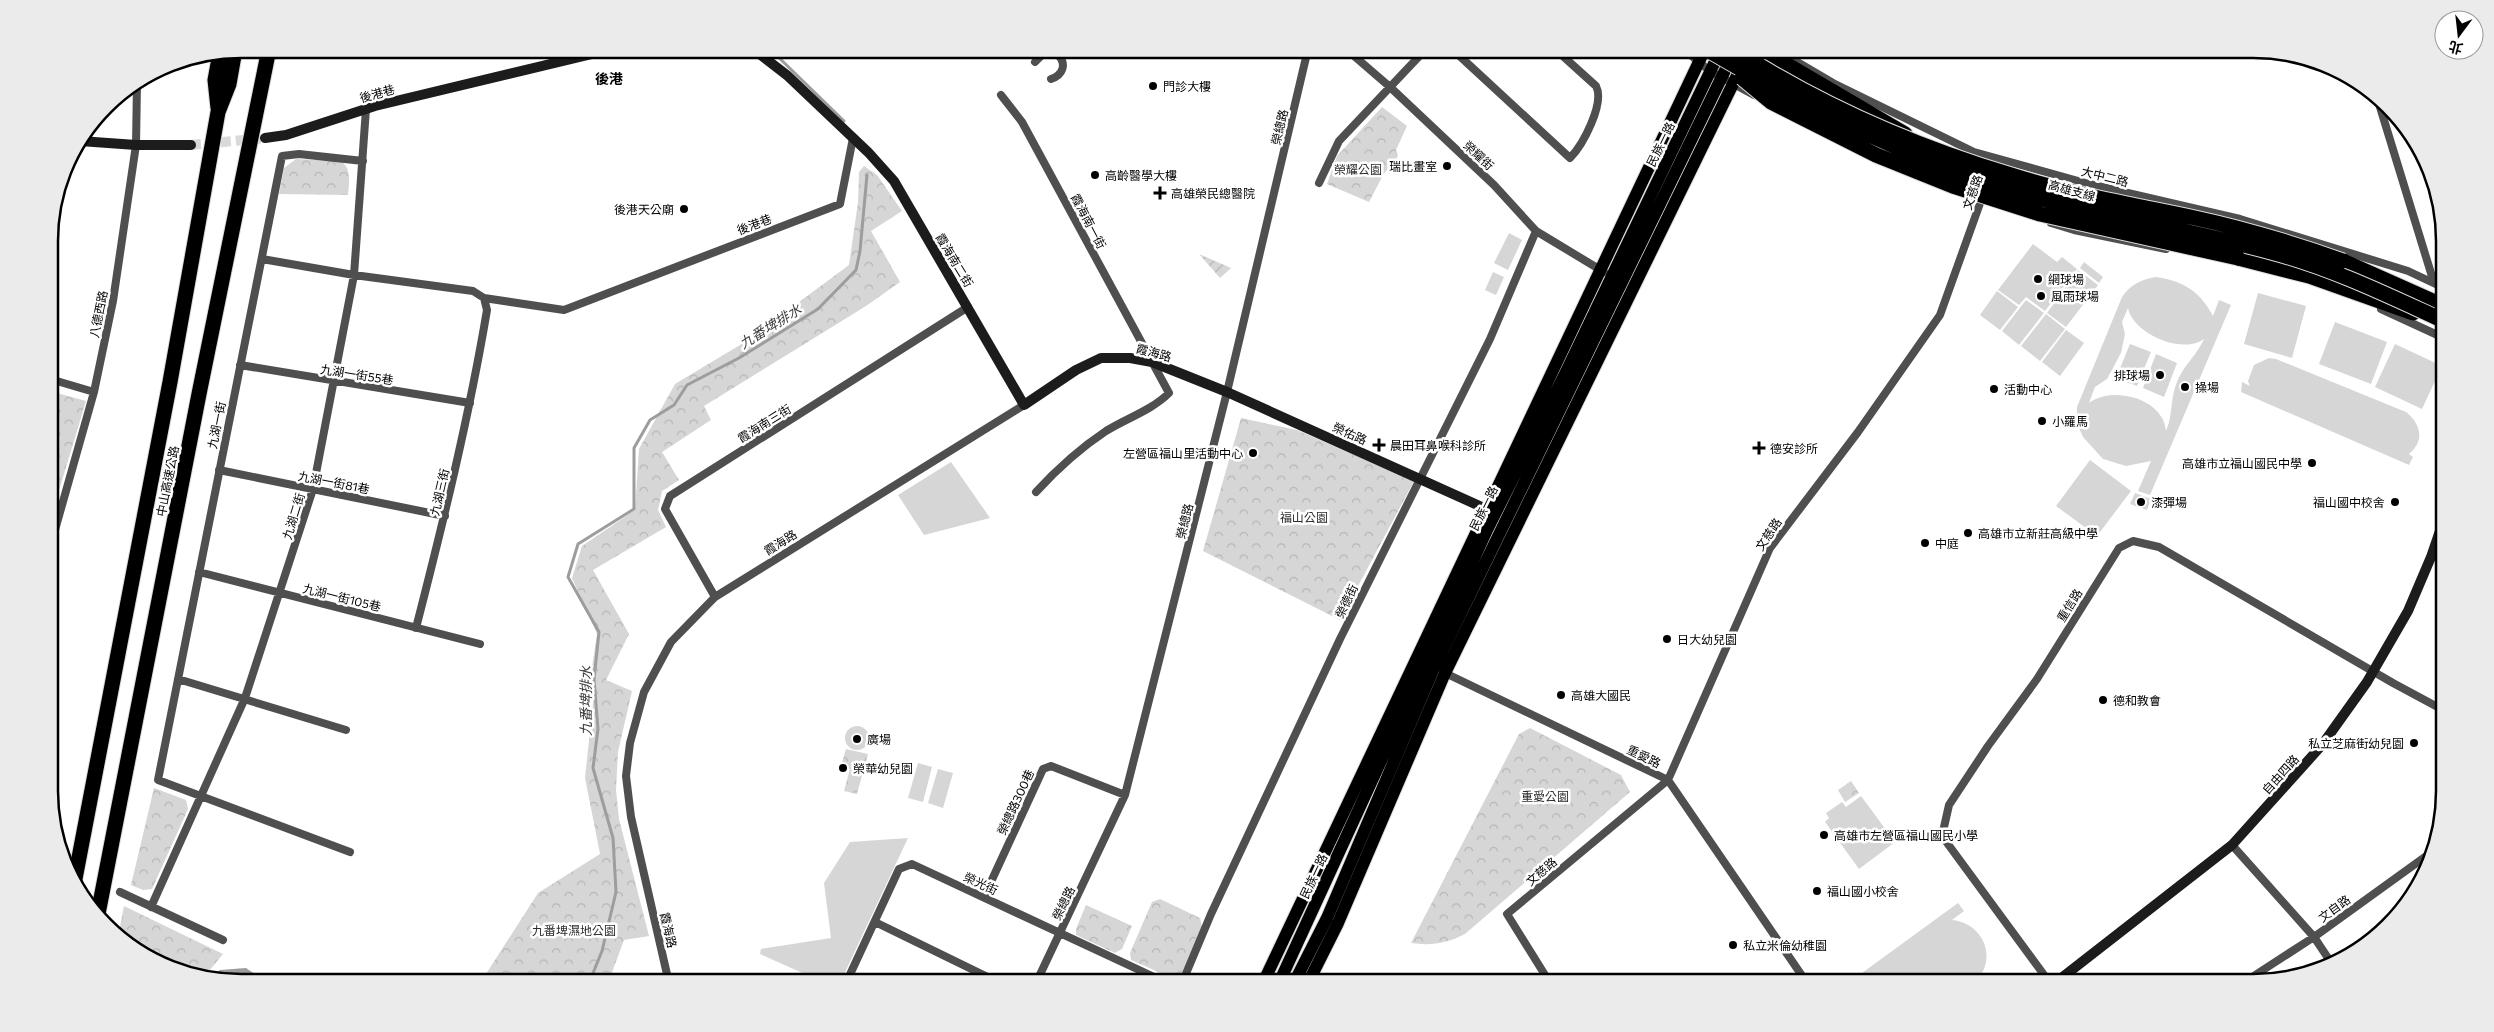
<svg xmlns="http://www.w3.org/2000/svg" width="2494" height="1032" font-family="Commissioner,'Noto Sans TC',sans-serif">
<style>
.grass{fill:#d6d6d6;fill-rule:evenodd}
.park{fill:url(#park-crowns)}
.garden{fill:url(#garden-furrows)}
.water{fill:url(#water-ripples)}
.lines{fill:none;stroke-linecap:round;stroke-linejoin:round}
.stream{stroke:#9d9d9d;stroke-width:3}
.secondary-tunnel{stroke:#d9d9d9;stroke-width:10;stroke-dasharray:10 5;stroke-linecap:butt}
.primary-casing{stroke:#dbdbdb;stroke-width:14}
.highway-casing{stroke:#dbdbdb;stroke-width:17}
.street{stroke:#4f4f4f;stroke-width:8}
.secondary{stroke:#1c1c1c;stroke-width:10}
.primary{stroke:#000;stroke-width:12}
.highway{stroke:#000;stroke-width:15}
.highway-bridge-casing{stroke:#dbdbdb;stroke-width:17;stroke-linecap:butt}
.highway-bridge{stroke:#000;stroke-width:15}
.poi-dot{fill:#000;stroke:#fff;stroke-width:2}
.labels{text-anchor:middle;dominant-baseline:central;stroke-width:5;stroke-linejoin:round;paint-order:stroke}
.poi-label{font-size:12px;fill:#000;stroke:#fff;text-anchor:start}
.street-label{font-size:12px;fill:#000;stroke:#fff}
.park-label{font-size:12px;fill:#2d2d2d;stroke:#fff}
.neighbourhood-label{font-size:14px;font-weight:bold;fill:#000;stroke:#fff}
.water-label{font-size:14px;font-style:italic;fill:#3e3e3e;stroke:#fff}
.rim{fill:none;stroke:#000;stroke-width:2.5}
</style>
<defs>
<pattern id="park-crowns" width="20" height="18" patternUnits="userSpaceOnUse" patternTransform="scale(1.25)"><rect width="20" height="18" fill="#d6d6d6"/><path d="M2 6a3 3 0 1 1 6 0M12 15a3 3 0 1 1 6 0" fill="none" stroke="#b6b6b6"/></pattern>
<pattern id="garden-furrows" width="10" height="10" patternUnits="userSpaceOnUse" patternTransform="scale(1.25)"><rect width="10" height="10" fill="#d6d6d6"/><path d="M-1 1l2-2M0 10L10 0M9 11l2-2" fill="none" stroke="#b6b6b6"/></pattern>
<pattern id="water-ripples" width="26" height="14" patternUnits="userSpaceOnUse" patternTransform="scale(1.25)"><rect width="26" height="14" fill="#9d9d9d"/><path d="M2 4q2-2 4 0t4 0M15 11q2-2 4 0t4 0" fill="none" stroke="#858585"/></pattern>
</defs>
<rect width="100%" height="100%" fill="#fff"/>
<path class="grass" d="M1509,233L1522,240L1508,270L1494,263Z
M2033,244L2057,262L2062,257L2077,269L2045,311L2026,297L2019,305L1998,290Z
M2084,262L2103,277L2099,283L2080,268Z
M2078,270L2098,285L2066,327L2047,313Z
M1493,272L1504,277L1496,295L1485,290Z
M2156,277C2183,281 2200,291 2213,316L2219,300L2231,305L2150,495L2138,491L2151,461L2126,466L2103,459L2083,437L2077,423V407L2122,297C2130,285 2142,279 2156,277ZM2128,308C2133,334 2183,355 2204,339C2197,355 2183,366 2177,382C2170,398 2173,416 2166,431C2164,399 2113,385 2089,403L2095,387L2107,379L2121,353L2125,334L2122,322Z
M1997,291L2018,307L2000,330L1980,315Z
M2258,293L2306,306L2292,358L2244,344Z
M2026,300L2044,313L2019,345L2002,331Z
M2046,314L2065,329L2040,361L2021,346Z
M2335,322L2387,342L2371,384L2319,364Z
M2066,330L2084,343L2060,376L2042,362Z
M2130,344L2151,352L2137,386L2116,378Z
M2395,344L2442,366L2422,409L2375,387Z
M2156,354L2177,363L2164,397L2143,388Z
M2269,358L2276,359L2406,412C2421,424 2425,441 2409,454L2413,457L2409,465L2241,392L2242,382L2250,386L2248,381L2254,365Z
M2090,460L2131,491L2097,536L2056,506Z
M951,462L990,518L924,535L898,495Z
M2135,493L2151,499L2147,510L2130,504Z
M845 738a12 12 0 1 1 24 0a12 12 0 1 1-24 0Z
M918,763L932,767L923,802L908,798Z
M938,769L953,773L943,808L928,803Z
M1861,796L1895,842L1859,869L1825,822L1829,818L1826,813L1842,802L1846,807Z
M908,838L840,983H825L760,954L761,949L831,938L824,883L850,842Z
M1958,903L1964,911L1952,920C1984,923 1999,960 1974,983H1868L1869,979L1863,983H1852L1851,981Z"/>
<path class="park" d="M1382,107L1407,126L1396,150L1398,156L1383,175L1369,202L1327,184L1337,156Z
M296,159L341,161C352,169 349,183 348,195L279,194L284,168Z
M864,166L877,175L902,211L871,231L900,282L866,306L704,406L711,420L662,452L679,480L662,491L658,510L666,527L593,570L629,634L606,680L632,691L618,752L616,790L619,819L649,936L624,940L608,983H589L584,981L583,983H484L486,974L538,893L600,854L585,778L593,703L592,667L597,634L572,578L582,546L635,510L639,449L675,384L745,342L849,265L858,202L859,172Z
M50,391L86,401L51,517Z
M1241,418L1297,430L1414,481L1340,620L1203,551Z
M1530,728L1621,775L1630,792L1465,934C1448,943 1431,946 1411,943L1519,734Z
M846,749L868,754L857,794L844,791L850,769L841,766Z
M1851,781L1859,793L1845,802L1838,790Z
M154,788L186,800L188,809L152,889L143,890L131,885Z
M1160,899L1200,918L1202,927L1181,974L1172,978L1131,960L1130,953L1152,902Z
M1086,905L1132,926L1122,949L1115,953L1076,935V929Z
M124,906L223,954L204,977C172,972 143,959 118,937Z"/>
<path class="garden" d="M1199,254L1231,268L1220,278Z"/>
<path class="water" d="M246,968L268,983H241L211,978L220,970Z"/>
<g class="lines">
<path class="stream" d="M770,49L844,121
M589,983L602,951L616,892L613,838L593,768L598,729L594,679L599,632L568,577L578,544L634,509V448L650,420L674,405L687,385L739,358L818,309L856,270L860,251L867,175"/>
<path class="secondary-tunnel" d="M191,145L265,138"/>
<g class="primary-casing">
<path id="primary" d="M1263,983L1705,49
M1279,983L1487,530L1565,374L1721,49
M1294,983L1327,918L1434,668L1733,54
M1308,983L1338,923L1445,673L1750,49"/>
</g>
<g class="highway-casing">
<path id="highway" d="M1760,49L1905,134
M218,108L215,80L220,53
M2238,258L2309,276L2413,313
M2343,261L2444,306
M74,884L170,382L218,112L229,84L235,50
M97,919L199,394L269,49"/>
</g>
<path class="street" d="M1346,49L1390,87L1494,185L1536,231L1604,272
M1452,49L1570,158C1583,145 1605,103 1596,86L1555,49
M1683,49L1710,71L1754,95
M1775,49L1833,83L1974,152L2089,184L2240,219L2408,271L2444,288
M1035,62L1045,52L1058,55C1067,64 1063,75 1051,79
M2376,94L2434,283
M1001,95L1022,122L1169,393C1152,410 1127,418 1106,431C1079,449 1058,468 1036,492
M1319,183L1339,141L1426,49
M2051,223L2074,230L2166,249
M262,259L354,275L473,291L484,298L487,310C469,417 443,523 416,628
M484,298L564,310L840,204L853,138
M2381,309L2444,338
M240,365L470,403
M50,379L94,392
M219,470L445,516
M51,544L94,392L113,301L136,145L137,82
M199,572L480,644
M715,597L665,509L670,496L968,307
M1443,672L1668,780L1807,983
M178,679L346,730
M2232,845L2314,937L2332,964
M350,852L158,780L282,156L299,154L363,161
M120,892L223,940
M984,897L1043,769L1051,766L1125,795
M151,907L245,698L313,489L354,275L366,109
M875,922L1000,983
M669,983L631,817L626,776L630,743L644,692L671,642L715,597L1024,405
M846,983L899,869L912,864L1167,983
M1036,983L1125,795L1227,392L1308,49
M1182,983L1211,914L1340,639L1490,339L1536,231
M1550,983L1507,914L1668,780L1770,548L1858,432L1940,315L1983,195
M2050,983L1942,836L1949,805L1988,746L2037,679L2119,548L2133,541L2159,547L2393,683L2445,711
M2243,983L2314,937L2436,849"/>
<path class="secondary" d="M753,49L788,76L868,152L894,181L1024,405L1076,370L1101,358H1130L1152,362L1227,392L1493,512
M265,138L286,135L375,106L613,49
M80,141L136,145H191
M2055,983L2232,845L2322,745L2367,682L2408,611L2431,557L2444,519"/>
<use href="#primary" class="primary"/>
<use href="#highway" class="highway"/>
<g class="highway-bridge-casing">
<path id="highway-bridge" d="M1706,49C1801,105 1899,154 2004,188C2092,215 2183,228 2271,252C2332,268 2387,295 2444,321
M1733,49C1818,104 1914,146 2011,175C2071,194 2133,205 2195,218C2246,229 2295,244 2343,261
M1742,78L1771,102L1876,155L1953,186L2040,214L2238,258"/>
</g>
<use href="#highway-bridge" class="highway-bridge"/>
</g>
<g class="poi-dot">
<circle cx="1153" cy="86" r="5"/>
<circle cx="1447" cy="166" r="5"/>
<circle cx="1095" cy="175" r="5"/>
<path d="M1157.5 185.5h5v5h5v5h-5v5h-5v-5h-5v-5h5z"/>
<circle cx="684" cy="209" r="5"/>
<circle cx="2038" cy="279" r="5"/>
<circle cx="2041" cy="296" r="5"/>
<circle cx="2160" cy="375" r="5"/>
<circle cx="2185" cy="387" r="5"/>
<circle cx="1994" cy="389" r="5"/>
<circle cx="2042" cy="421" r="5"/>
<path d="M1376.5 437.5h5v5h5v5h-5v5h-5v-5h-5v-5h5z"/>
<path d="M1756.5 440.5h5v5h5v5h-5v5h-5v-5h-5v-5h5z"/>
<circle cx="1253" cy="453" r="5"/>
<circle cx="2312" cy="463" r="5"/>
<circle cx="2141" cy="502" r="5"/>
<circle cx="2395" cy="502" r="5"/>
<circle cx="1968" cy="533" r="5"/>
<circle cx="1925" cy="543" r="5"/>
<circle cx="1667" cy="639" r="5"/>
<circle cx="1561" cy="695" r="5"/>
<circle cx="2103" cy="700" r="5"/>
<circle cx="857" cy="739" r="5"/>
<circle cx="2414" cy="743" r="5"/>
<circle cx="843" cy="768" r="5"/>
<circle cx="1824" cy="835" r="5"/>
<circle cx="1817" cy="891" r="5"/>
<circle cx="1733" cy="945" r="5"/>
</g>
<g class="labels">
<g class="poi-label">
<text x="1163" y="86">門診大樓</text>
<text x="1437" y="166" text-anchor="end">瑞比畫室</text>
<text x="1105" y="175">高齡醫學大樓</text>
<text x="1171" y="193">高雄榮民總醫院</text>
<text x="674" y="209" text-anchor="end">後港天公廟</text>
<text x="2048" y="279">網球場</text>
<text x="2051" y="296">風雨球場</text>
<text x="2150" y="375" text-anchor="end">排球場</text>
<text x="2195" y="387">操場</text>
<text x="2004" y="389">活動中心</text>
<text x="2052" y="421">小羅馬</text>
<text x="1390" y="445">晨田耳鼻喉科診所</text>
<text x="1770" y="448">德安診所</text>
<text x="1243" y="453" text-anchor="end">左營區福山里活動中心</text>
<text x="2302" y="463" text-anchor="end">高雄市立福山國民中學</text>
<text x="2151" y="502">漆彈場</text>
<text x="2385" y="502" text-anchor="end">福山國中校舍</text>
<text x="1978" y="533">高雄市立新莊高級中學</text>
<text x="1935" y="543">中庭</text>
<text x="1677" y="639">日大幼兒園</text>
<text x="1571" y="695">高雄大國民</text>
<text x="2113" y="700">德和教會</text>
<text x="867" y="739">廣場</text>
<text x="2404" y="743" text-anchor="end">私立芝麻街幼兒園</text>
<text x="853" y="768">榮華幼兒園</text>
<text x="1834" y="835">高雄市左營區福山國民小學</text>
<text x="1827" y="891">福山國小校舍</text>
<text x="1743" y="945">私立米倫幼稚園</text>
</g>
<g class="street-label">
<text transform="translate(377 93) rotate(-15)">後港巷</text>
<text transform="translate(1279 127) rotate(-77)">榮總路</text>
<text transform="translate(1660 144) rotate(-64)">民族一路</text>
<text transform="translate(1479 155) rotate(43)">榮耀街</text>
<text transform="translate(2105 176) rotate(14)">大中二路</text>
<text transform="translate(2072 190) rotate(15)">高雄支線</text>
<text transform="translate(1972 192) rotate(-71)">文慈路</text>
<text transform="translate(1089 221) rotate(62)">霞海南一街</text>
<text transform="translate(754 224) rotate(-21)">後港巷</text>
<text transform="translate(955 260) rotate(59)">霞海南二街</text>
<text transform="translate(98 314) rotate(-79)">八德西路</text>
<text transform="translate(1154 352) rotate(15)">霞海路</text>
<text transform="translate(357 374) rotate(9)">九湖一街55巷</text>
<text transform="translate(764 423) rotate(-32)">霞海南三街</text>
<text transform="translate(216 425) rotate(-79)">九湖一街</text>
<text transform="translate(1350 433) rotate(24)">榮佑路</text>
<text transform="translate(167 481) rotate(-79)">中山高速公路</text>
<text transform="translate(334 482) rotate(11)">九湖一街81巷</text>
<text transform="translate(439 492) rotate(-77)">九湖三街</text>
<text transform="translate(1483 508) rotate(-64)">民族一路</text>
<text transform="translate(293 516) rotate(-73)">九湖二街</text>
<text transform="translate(1184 521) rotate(-76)">榮總路</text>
<text transform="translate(1768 534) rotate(-56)">文慈路</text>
<text transform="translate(780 542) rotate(-32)">霞海路</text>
<text transform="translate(342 597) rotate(14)">九湖一街105巷</text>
<text transform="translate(1346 601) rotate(-64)">榮德街</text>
<text transform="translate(2069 605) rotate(-58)">重信路</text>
<text transform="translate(1644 756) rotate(26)">重愛路</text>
<text transform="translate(2280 774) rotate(-48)">自由四路</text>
<text transform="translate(1015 802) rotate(-65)">榮總路300巷</text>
<text transform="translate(1541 871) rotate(-40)">文慈路</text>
<text transform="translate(1313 876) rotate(-65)">民族一路</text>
<text transform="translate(981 883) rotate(25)">榮光街</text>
<text transform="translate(1063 903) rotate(-64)">榮總路</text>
<text transform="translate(2334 908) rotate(-36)">文自路</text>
<text transform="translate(669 930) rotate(77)">霞海路</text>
</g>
<g class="park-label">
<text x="1358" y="169">榮耀公園</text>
<text x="1304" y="517">福山公園</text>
<text x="1545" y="796">重愛公園</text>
<text x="574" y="930">九番埤濕地公園</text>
</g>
<g class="neighbourhood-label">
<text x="609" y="78">後港</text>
</g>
<g class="water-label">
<text transform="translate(770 326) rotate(-32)">九番埤排水</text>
<text transform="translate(585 701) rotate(-90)">九番埤排水</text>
</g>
</g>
<path d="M0 0H2494V1032H0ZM241 58H2253A183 183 0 0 1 2436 241V791A183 183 0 0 1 2253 974H241A183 183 0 0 1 58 791V241A183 183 0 0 1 241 58Z" fill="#ebebeb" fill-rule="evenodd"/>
<path class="rim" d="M241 58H2253A183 183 0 0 1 2436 241V791A183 183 0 0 1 2253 974H241A183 183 0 0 1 58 791V241A183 183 0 0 1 241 58Z"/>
<g transform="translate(2459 35) rotate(195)"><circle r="24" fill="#ffffff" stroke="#999999"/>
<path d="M0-4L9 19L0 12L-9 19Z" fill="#000000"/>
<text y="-8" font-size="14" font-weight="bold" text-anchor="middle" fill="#000000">北</text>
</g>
</svg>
